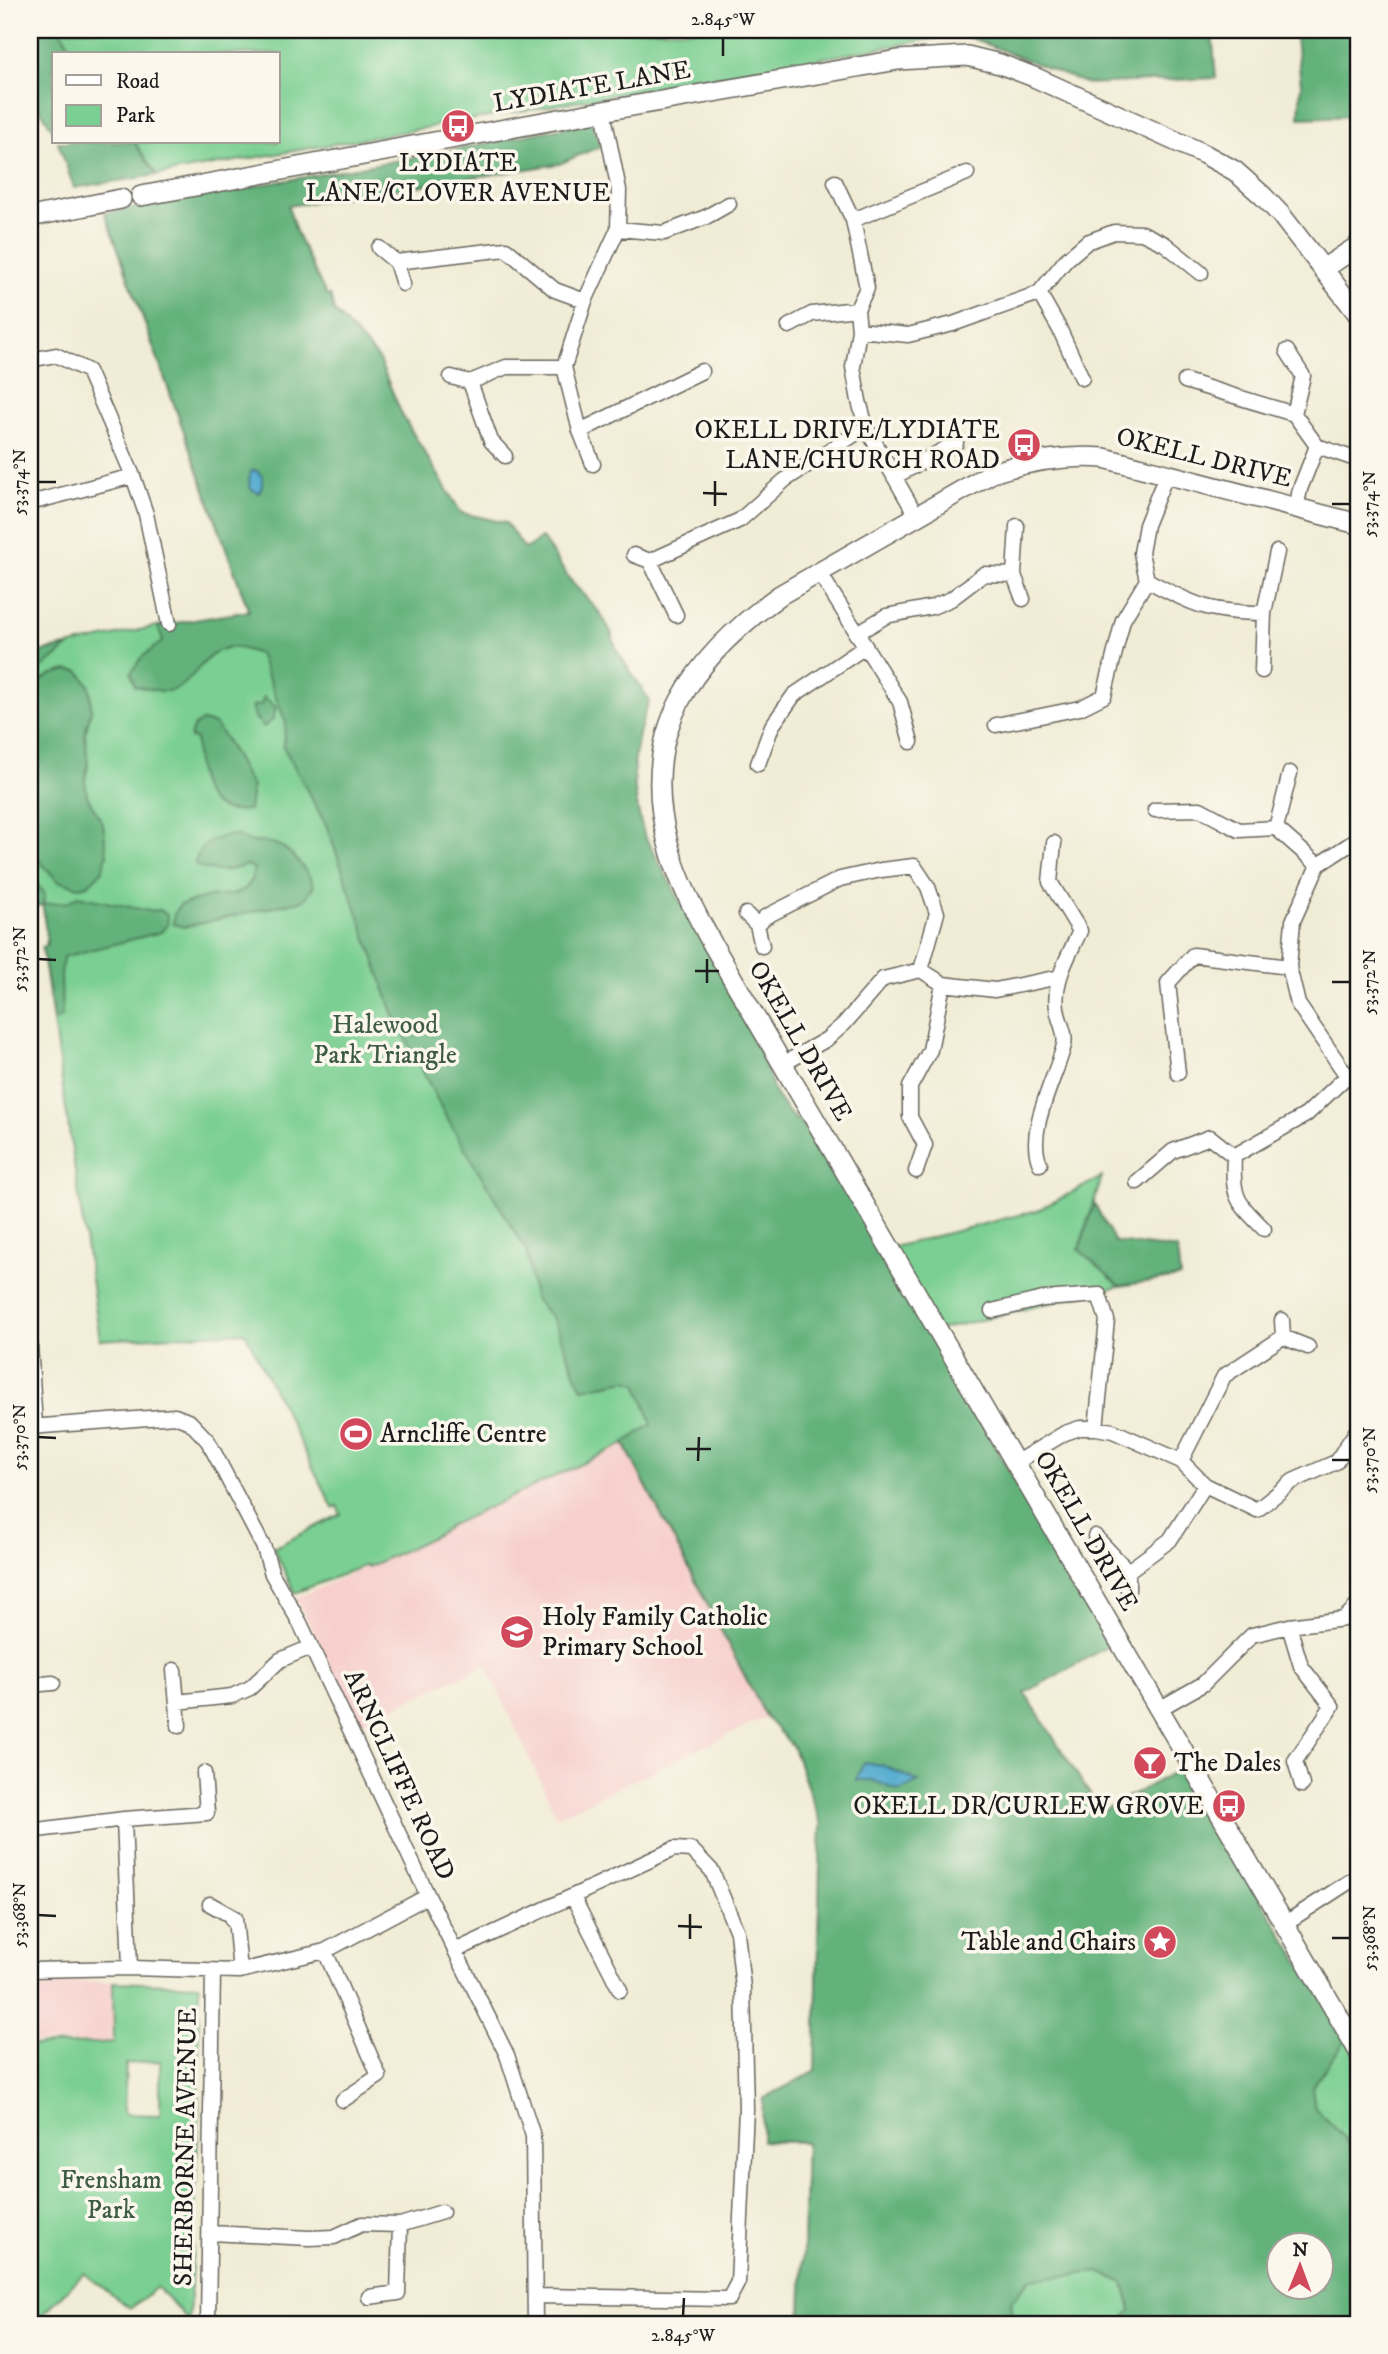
<svg xmlns="http://www.w3.org/2000/svg" width="1388" height="2354" font-family="'IM FELL DW Pica',serif">
<style>
.built{fill:#f7d0cd}
.green{fill:#7acf92;stroke:#4b7657;stroke-width:2;fill-rule:evenodd}
.forest{fill:#63b27c;stroke:#40674c;stroke-width:2;fill-rule:evenodd}
.water{fill:#51aacf;stroke:#366376;stroke-width:2}
.lines{fill:none;stroke-linecap:round;stroke-linejoin:round}
.street-casing{stroke:#67655d;stroke-width:17}
.secondary-casing{stroke:#67655d;stroke-width:22}
.street{stroke:#fff;stroke-width:14}
.secondary{stroke:#fff;stroke-width:19}
.ticks{fill:none;stroke:#1c1c1c;stroke-width:2.5}
.labels{text-anchor:middle;dominant-baseline:central;stroke-width:7;stroke-linejoin:round;paint-order:stroke}
.street-label{font-size:26px;fill:#1c1c1c;stroke:#fbf7ec}
.poi-label{font-size:26px;fill:#1c1c1c;stroke:#fbf7ec;text-anchor:end}
.park-label{font-size:26px;fill:#3d5b45;stroke:#fbf7ec}
.neatline{fill:none;stroke:#1c1c1c;stroke-width:2.5}
.ticks-label{font-size:18px;text-anchor:middle;fill:#1c1c1c}
</style>
<rect width="100%" height="100%" fill="#fbf7ec"/>
<filter id="ink" filterUnits="userSpaceOnUse"><feTurbulence type="fractalNoise" baseFrequency=".0143" numOctaves="2"/><feDisplacementMap in="SourceGraphic" scale="14" xChannelSelector="R" yChannelSelector="G"/><feConvolveMatrix kernelMatrix="1 2 1 2 8 2 1 2 1" color-interpolation-filters="sRGB"/></filter>
<filter id="wash" filterUnits="userSpaceOnUse"><feTurbulence type="fractalNoise" baseFrequency=".00686" numOctaves="4" result="noise"/><feDisplacementMap in="SourceGraphic" scale="28" xChannelSelector="R" yChannelSelector="G"/><feGaussianBlur stdDeviation="1.57" result="paint"/><feColorMatrix in="noise" values="0 0 0 0 0 0 0 0 0 0 0 0 0 0 0 0 0 1.4 0 .05"/><feComposite in="paint" operator="in"/></filter>
<g filter="url(#wash)">
<rect width="100%" height="100%" fill="#f1ecd5"/>
<path class="built" d="M624,1443L766,1717L557,1817L486,1665L358,1724L296,1598L420,1543L451,1525Z
M30,1981L113,1982L112,2041L30,2043Z"/>
<path class="green" d="M60,30H961V34L157,175L134,142H278V54H75Z
M287,206L296,232L326,295H330L334,311L378,358L402,415L461,513L506,523L525,549L542,538L570,580L600,613L611,632L617,651L649,700C631,753 629,781 644,835L757,1041L775,1094L788,1112L814,1135L1110,1645L1025,1693L1101,1812L1180,1769L1358,2059V2324H801L806,2142L762,2141L763,2099L815,2071L821,1824L793,1747L766,1717L624,1444L451,1525L437,1535L368,1567L366,1565L295,1593L273,1548L341,1514L337,1506L333,1508L245,1332L100,1340L42,947L47,946L43,905L30,906V654L158,626L249,612L105,213ZM1280,2246H1322V2288H1280Z
M1102,1177L1079,1249L1120,1286L939,1330L890,1248L1038,1210Z
M113,1982L199,1985V2117L189,2321L157,2287L130,2309L84,2273L33,2324H30V2046L114,2042ZM160,2061V2115L124,2114L126,2064Z"/>
<path class="forest" d="M30,30H60L75,54H54V132L30,93Z
M961,30H1212L1216,78L1087,84L961,34Z
M1295,30H1358V116L1299,118L1301,84Z
M591,122L601,146L559,164L288,206L296,232L326,295H330L334,311L378,358L402,415L461,513L506,523L525,549L542,538L570,580L600,613L611,632L617,651L649,700C631,753 629,781 644,835L757,1041L775,1094L788,1112L814,1135L1110,1645L1025,1693L1101,1812L1180,1769L1347,2039L1312,2087L1315,2108L1346,2139L1358,2160V2324H1115L1121,2323L1131,2310L1124,2283L1099,2272L1030,2279L1011,2302L1014,2324H801L806,2142L762,2141L763,2099L815,2071L821,1824L793,1747L766,1717L624,1443L652,1424L637,1383L626,1380L582,1389L553,1319L534,1298L527,1252L445,1115L394,1015L327,827L283,746L286,723L259,654C251,652 240,647 232,647C201,650 194,687 169,691C159,692 145,688 135,686L131,673L141,658L163,641L158,626L249,611L105,213L444,152ZM872,1780L918,1782L899,1791ZM1280,2246H1322V2288H1280Z
M58,142H134L157,175L74,188Z
M69,646L36,673L30,684V654Z
M67,670L79,671L89,685L91,696V711L85,734L88,765L85,780L87,796L103,824L107,855L102,871L88,885L79,887L58,881L42,864L30,846V728L36,684L50,675Z
M264,697L276,707L273,719L264,727L255,718L252,706L261,705Z
M202,721L215,724L225,738L252,787L249,810C242,810 233,812 227,810C197,804 196,763 196,739L190,738L193,727Z
M236,835C253,847 262,839 278,845C292,851 309,873 314,886L304,900L184,927L173,924L174,914L180,905C189,902 198,899 208,897C231,893 250,899 254,868L247,865C229,871 211,875 195,864C199,841 216,837 236,835Z
M30,876L45,894L43,904L68,902L78,896L149,911L160,910L167,915L168,924L161,932L63,957L61,974L62,1016L54,1021L42,947L47,946L43,905L30,906Z
M1094,1203L1115,1242L1177,1249L1180,1277L1120,1286L1079,1250Z"/>
<path class="water" d="M251,471H257L262,476V486L259,493L251,489L249,480Z
M864,1762L882,1765L919,1782L899,1791L872,1780H856Z"/>
</g>
<g filter="url(#ink)">
<g class="lines">
<g class="street-casing">
<path id="street" d="M835,182L853,220L867,288L857,309L859,330L853,367L859,401L866,427L916,515
M853,220L967,173
M618,229L664,233L706,217L729,204
M379,248L396,262L403,284
M396,262L506,249L555,290L585,301
M1039,293L1059,328L1082,378
M789,326L812,314L857,309
M859,330L908,335L953,324L1039,293L1066,260L1087,242L1114,232L1142,233L1165,244L1201,273
M1287,351L1303,376L1294,414
M30,360L56,355L88,371L133,476L146,514L169,624
M451,377L470,382
M1185,381L1294,414L1317,446L1300,489L1296,509
M580,431L702,371
M1317,446L1358,460
M505,456L491,441L470,382L506,367H564
M593,464L580,431L564,367L585,301L618,229L619,190L603,111
M894,477L956,443
M30,503L133,476
M634,555L650,561
M819,572L900,702L911,742
M1014,575L1023,599
M1147,580C1193,605 1210,613 1264,613
M676,615L650,561L740,520L785,480L866,427
M856,634L886,616L932,607L951,599L984,574L1014,575L1017,526
M1262,671L1264,613L1277,552
M996,725L1080,708L1104,696L1123,620L1147,580L1141,553L1146,525L1167,473
M758,764L772,726L794,695L865,647
M1155,810L1200,809L1239,830L1276,828L1318,865
M1276,828L1290,773
M1358,839L1318,865L1293,921L1289,967L1298,1004L1347,1076L1358,1081
M746,914L757,925
M762,946L757,925L765,917L840,879L881,870L914,866L928,887L937,913L921,970
M783,1064L827,1039L844,1024L883,979L921,970L943,984L995,990L1060,977
M1178,1073L1168,983L1193,955L1289,967
M1040,1164C1025,1131 1056,1078 1064,1045C1067,1033 1058,1020 1057,1008C1053,981 1069,955 1080,931L1050,882L1054,843
M916,1171L925,1145L910,1117V1087L930,1050L943,984
M1137,1182L1173,1151L1210,1137L1234,1156
M1264,1229C1236,1201 1232,1197 1234,1156L1306,1115L1347,1076
M992,1311L1043,1299L1099,1295L1107,1320L1096,1428
M1283,1337L1308,1347
M30,1344L35,1427
M30,1427L175,1416L190,1422L208,1441L264,1548L272,1574L300,1623L428,1896L507,2055L533,2136L535,2324
M1181,1461L1224,1376L1283,1337L1282,1320
M1015,1463L1065,1433L1080,1428H1096L1113,1431L1181,1461L1205,1485L1257,1510L1293,1481L1336,1462L1358,1429
M1095,1536L1128,1571L1170,1540L1205,1485
M1128,1590V1571
M1289,1626L1301,1666L1332,1706L1295,1761L1302,1785
M174,1670L179,1726
M30,1685L53,1683
M177,1702L232,1696L250,1688L280,1660L311,1647
M1159,1709L1203,1684L1252,1635L1289,1626L1344,1619L1358,1605
M124,1819L130,1968
M30,1831L124,1819L207,1813L204,1773
M573,1897L620,1990
M210,1904L235,1918
M232,1920L235,1918L240,1971
M1284,1924L1358,1876
M457,1950L674,1849L692,1850L712,1871L737,1932L743,1988L746,2109L738,2282L729,2299L536,2296
M325,1951L379,2076L343,2100
M30,1970L130,1968L240,1971L325,1951L428,1896
M400,2225L442,2212
M211,2233L309,2238L334,2237L362,2224L400,2225L398,2293L369,2297
M208,2324L213,1971"/>
</g>
<g class="secondary-casing">
<path id="secondary" d="M141,196L603,111L898,60L967,56L1000,64L1034,77L1204,154L1235,171L1263,196L1281,215L1358,314
M30,217L121,199
M1323,269L1358,246
M1358,524L1104,458C1065,455 1029,461 992,473L780,595C693,658 638,730 668,843C677,879 695,912 713,945L1358,2050"/>
</g>
<use href="#street" class="street"/>
<use href="#secondary" class="secondary"/>
</g>
</g>
<path class="ticks" d="M723,56V38M38,482H56M703,493L727,494M1332,504H1350M715,506V481M38,959L56,960M695,971H719M1332,982H1350M707,983V959M38,1437L56,1438M686,1449H711M1332,1460H1350M698,1461L699,1437M38,1915L56,1916M678,1926L702,1927M1332,1938H1350M690,1939V1914M683,2316L684,2298"/>
<defs>
<g id="bus-disc" transform="scale(1.75)"><circle r="9.5" fill="#d1495b" stroke="#fbf7ec"/><path d="M-5-6H5V4H4V6H2V4H-2V6H-4V4H-5ZM-3.5-4V0h7V-4ZM-3.5 1.2v1.5H-2V1.2ZM2 1.2v1.5H3.5V1.2Z" fill="#fff"/></g>
<g id="stadium-disc" transform="scale(1.75)"><circle r="9.5" fill="#d1495b" stroke="#fbf7ec"/><path d="M0-5a6.5 5 0 1 0 0 10a6.5 5 0 1 0 0-10ZM-3.5-1.8h7v3.6h-7Z" fill="#fff"/></g>
<g id="school-disc" transform="scale(1.75)"><circle r="9.5" fill="#d1495b" stroke="#fbf7ec"/><path d="M0-5L7-2L0 1L-7-2ZM-4 1L0 2.5L4 1V4Q0 6-4 4Z" fill="#fff"/></g>
<g id="bar-disc" transform="scale(1.75)"><circle r="9.5" fill="#d1495b" stroke="#fbf7ec"/><path d="M-6-5H6L.8 .8V4.5H3.5V6h-7V4.5H-.8V.8Z" fill="#fff"/></g>
<g id="sight-disc" transform="scale(1.75)"><circle r="9.5" fill="#d1495b" stroke="#fbf7ec"/><path d="M0-6L1.8-2.2L6-1.7L2.9 1.2L3.7 5.4L0 3.3L-3.7 5.4L-2.9 1.2L-6-1.7L-1.8-2.2Z" fill="#fff"/></g>
</defs>
<g fill-rule="evenodd">
<use href="#bus-disc" x="458" y="126"/>
<use href="#bus-disc" x="1024" y="445"/>
<use href="#stadium-disc" x="356" y="1434"/>
<use href="#school-disc" x="517" y="1632"/>
<use href="#bar-disc" x="1150" y="1763"/>
<use href="#bus-disc" x="1229" y="1806"/>
<use href="#sight-disc" x="1160" y="1942"/>
</g>
<g class="labels">
<g class="street-label">
<text transform="translate(592 87) rotate(-10)">LYDIATE LANE</text>
<text transform="translate(1204 458) rotate(14)">OKELL DRIVE</text>
<text transform="translate(800 1041) rotate(60)">OKELL DRIVE</text>
<text transform="translate(1086 1531) rotate(60)">OKELL DRIVE</text>
<text transform="translate(399 1775) rotate(65)">ARNCLIFFE ROAD</text>
<text transform="translate(186 2147) rotate(-89)">SHERBORNE AVENUE</text>
</g>
<g class="poi-label">
<text x="458" y="163" text-anchor="middle">LYDIATE<tspan x="458" dy="30">LANE/CLOVER AVENUE</tspan></text>
<text x="1000" y="430">OKELL DRIVE/LYDIATE<tspan x="1000" dy="30">LANE/CHURCH ROAD</tspan></text>
<text x="380" y="1434" text-anchor="start">Arncliffe Centre</text>
<text x="542" y="1617" text-anchor="start">Holy Family Catholic<tspan x="542" dy="30">Primary School</tspan></text>
<text x="1174" y="1763" text-anchor="start">The Dales</text>
<text x="1204" y="1806">OKELL DR/CURLEW GROVE</text>
<text x="1136" y="1942">Table and Chairs</text>
</g>
<g class="park-label">
<text x="385" y="1025">Halewood<tspan x="385" dy="30">Park Triangle</tspan></text>
<text x="111" y="2180">Frensham<tspan x="111" dy="30">Park</tspan></text>
</g>
</g>
<rect width="1388" height="2354" fill="none" stroke="#fbf7ec" stroke-width="77"/>
<rect x="52" y="52" width="228" height="91" fill="#fbf7ec" stroke="#a29f99" stroke-width="2"/>
<rect x="66" y="75" width="35" height="10" fill="#ffffff" stroke="#a29f99" stroke-width="2"/>
<text x="116" y="88" font-size="21" fill="#1c1c1c">Road</text>
<rect x="66" y="105" width="35" height="21" fill="#7acf92" stroke="#a29f99" stroke-width="2"/>
<text x="116" y="122" font-size="21" fill="#1c1c1c">Park</text>
<g transform="translate(1300 2266) rotate(1)"><circle r="33" fill="#fbf7ec" stroke="#a29f99" stroke-width="2"/>
<path d="M0-5L12 26L0 18L-12 26Z" fill="#d1495b"/>
<text y="-10" font-size="19" font-weight="bold" text-anchor="middle" fill="#1c1c1c">N</text>
</g>
<rect x="38" y="38" width="1312" height="2278" class="neatline"/>
<g class="ticks-label">
<text x="723" y="25">2.845°W</text>
<text transform="translate(19 482) rotate(-90)" y="6">53.374°N</text>
<text transform="translate(1369 504) rotate(-90)" y="6">53.374°N</text>
<text transform="translate(19 959) rotate(-90)" y="6">53.372°N</text>
<text transform="translate(1369 982) rotate(-90)" y="6">53.372°N</text>
<text transform="translate(19 1437) rotate(-90)" y="6">53.370°N</text>
<text transform="translate(1369 1460) rotate(-90)" y="6">53.370°N</text>
<text transform="translate(19 1915) rotate(-90)" y="6">53.368°N</text>
<text transform="translate(1369 1938) rotate(-90)" y="6">53.368°N</text>
<text x="683" y="2341">2.845°W</text>
</g>
</svg>
